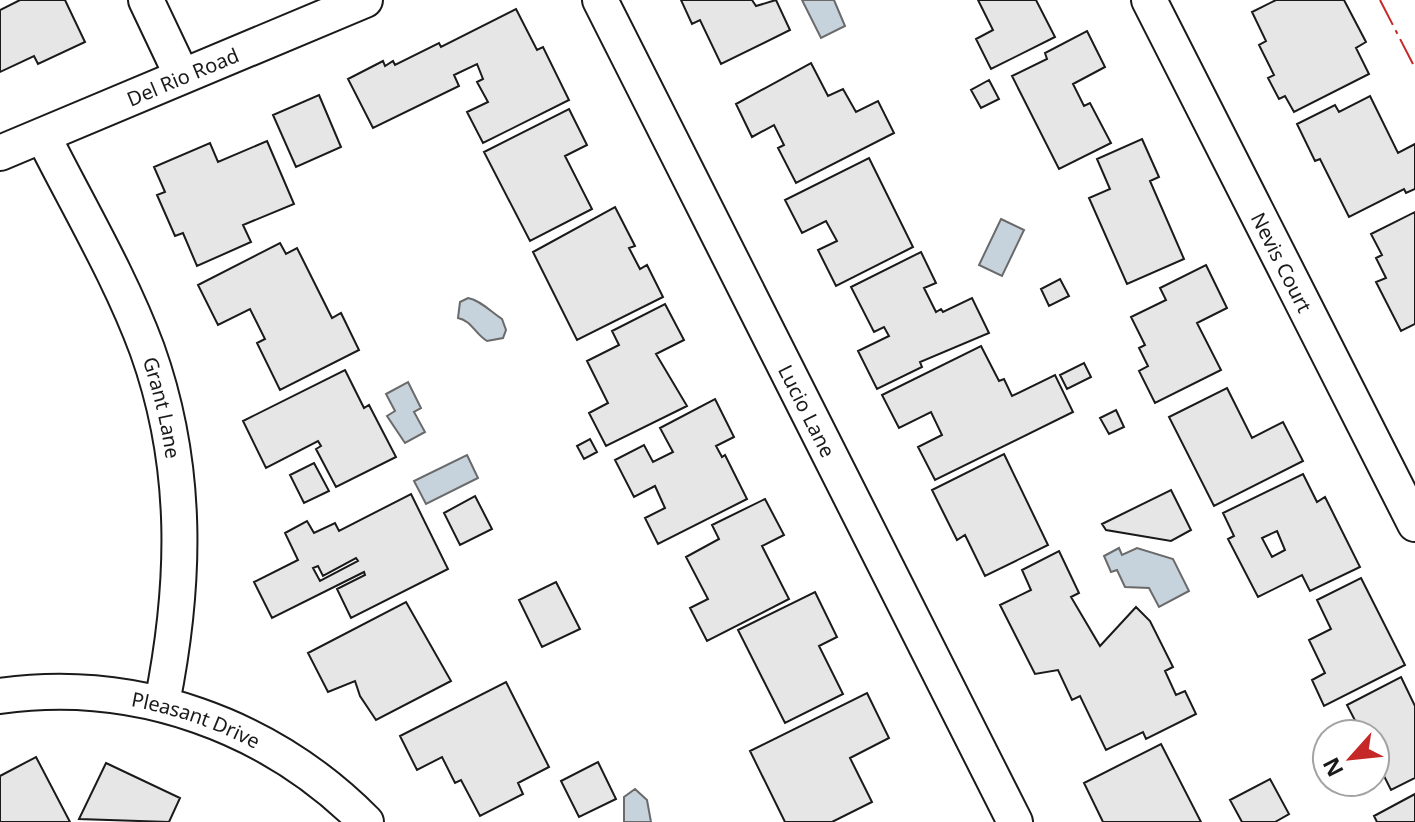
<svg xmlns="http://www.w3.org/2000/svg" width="1415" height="822" font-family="'Noto Sans',sans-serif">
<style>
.water{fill:#c6d2dc;stroke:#6a6a6a;stroke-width:2}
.building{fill:#e6e6e6;stroke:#1a1a1a;stroke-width:2;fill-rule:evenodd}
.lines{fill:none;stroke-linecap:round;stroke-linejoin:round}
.street-casing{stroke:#1a1a1a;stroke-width:38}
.street{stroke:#fff;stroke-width:34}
.power{stroke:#c62828;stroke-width:2;stroke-dasharray:28 6 4 6;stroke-linecap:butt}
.labels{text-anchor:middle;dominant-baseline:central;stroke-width:6;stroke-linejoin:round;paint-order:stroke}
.street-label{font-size:20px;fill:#1a1a1a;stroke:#fff}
</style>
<rect width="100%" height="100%" fill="#fff"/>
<path class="water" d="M802,0H834L845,26L821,38Z
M1001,219L1024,230L1002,276L979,265Z
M468,298C480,300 491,312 502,319L506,330L503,338L487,341C475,334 472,321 458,318L460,302Z
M408,382L421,408L414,412L425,432L405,443L387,416L395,411L386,394Z
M467,455L478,478L426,504L414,481Z
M1119,548L1122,555L1137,548L1173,559L1189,591L1159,607L1149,588L1125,587L1117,570L1111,572L1104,556Z
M635,789L647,800L651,822H624V797Z"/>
<path class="building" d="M20,0H65L85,42L38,64L34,56L0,72V10Z
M681,0H752L756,6L776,0L790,30L721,64L700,20L692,24Z
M978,0H1036L1055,37L991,69L976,39L993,30Z
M1276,0H1344L1366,42L1356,48L1369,74L1294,112L1285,96L1279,99L1268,78L1274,75L1259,45L1266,41L1252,12Z
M516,9L537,50L543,47L569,100L483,143L467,112L488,102L477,82L483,79L477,64L454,75L459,86L373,128L348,79L383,61L385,66L393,61L395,65L439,43L441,47Z
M1087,31L1105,67L1073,84L1084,106L1090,103L1111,143L1059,169L1012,76L1047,59L1045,53Z
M811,63L828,96L843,89L856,112L878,101L894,133L796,183L778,148L784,145L774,125L752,137L736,104Z
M989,80L999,99L981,108L971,90Z
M319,95L341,147L296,167L273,115Z
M1370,96L1398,153L1415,144V189L1406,193L1404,189L1349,217L1320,159L1315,161L1297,124L1335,105L1339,112Z
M569,109L587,145L565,156L592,209L530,241L484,152Z
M1142,139L1159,177L1150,181L1184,259L1127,284L1089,198L1110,189L1097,159Z
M267,141L294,204L243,225L251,242L197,266L183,233L175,236L157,195L165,192L154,167L210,143L218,162Z
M869,158L913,247L836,286L818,250L837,241L826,221L802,233L785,200Z
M615,207L635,246L629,248L640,269L647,265L663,297L577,340L533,252Z
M1415,212V324L1401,331L1376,282L1386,278L1376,258L1382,255L1371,234Z
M280,243L286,254L297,248L332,318L341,313L359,350L280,390L257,343L265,339L250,309L218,325L198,285Z
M921,252L936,283L924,288L936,312L941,309L943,312L972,298L989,333L920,362L922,367L877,389L858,351L889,336L884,327L874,332L851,287Z
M1206,265L1227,308L1197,323L1221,370L1155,403L1139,371L1148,366L1139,348L1145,345L1131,317L1166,300L1160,288Z
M1060,279L1069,296L1049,306L1041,289Z
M665,304L684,340L656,354L687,406L606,446L589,413L608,403L587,361L619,345L612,331Z
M981,346L999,381L1004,379L1012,396L1055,375L1073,412L935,480L918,447L942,435L931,412L899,428L882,395Z
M1084,363L1091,377L1067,389L1060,375Z
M345,370L364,408L369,405L396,457L336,487L316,449L321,446L318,441L266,468L243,421Z
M1227,388L1252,438L1283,422L1303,461L1214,506L1169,417Z
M715,399L734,437L716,446L722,457L725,455L747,499L658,544L645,518L665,508L655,486L634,497L615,460L644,445L653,462L673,452L660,428Z
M1116,410L1124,427L1109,434L1100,418Z
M590,439L597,452L584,459L577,446Z
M1004,454L1048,545L985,576L965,535L957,540L932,490Z
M314,463L329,491L304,503L290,475Z
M1303,474L1317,502L1325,497L1360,567L1310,591L1302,575L1258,597L1228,539L1234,536L1223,513ZM1277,531L1285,550L1272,557L1262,538Z
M1171,490L1191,530L1171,541L1106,530L1102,524Z
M411,494L448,569L351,618L337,589L365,575L364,572L272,618L254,582L298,560L285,533L307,521L314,533L335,523L339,531ZM356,558L358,561L320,581L313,568L318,566L323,576Z
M475,496L492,529L460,545L444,513Z
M765,499L784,535L762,546L789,599L707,641L690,608L708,599L686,557L719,539L712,525Z
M1059,551L1079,593L1071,597L1100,646L1136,607L1150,621L1173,667L1165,671L1176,695L1185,691L1196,714L1146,739L1143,732L1106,750L1080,696L1072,700L1058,670L1035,674L1000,605L1031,590L1022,570Z
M1361,578L1405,665L1324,706L1312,680L1325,673L1309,640L1331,629L1317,600Z
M556,582L580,629L542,647L519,600Z
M815,592L837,637L819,646L843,694L785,723L738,630Z
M406,602L451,681L376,720L360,696L355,681L328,692L308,653Z
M1401,677L1415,706V778L1391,790L1375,758V734H1362L1347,705Z
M506,682L549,767L518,783L523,794L480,816L461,780L455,783L442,757L417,770L400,736Z
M867,693L889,738L850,758L872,802L832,822H785L750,751Z
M1161,744L1201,822H1103L1084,783Z
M36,757L70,822H0V776Z
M598,762L616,799L579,817L561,781Z
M106,763L180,798L169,822L79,819Z
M1270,779L1289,814L1275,822H1242L1230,800Z
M1415,794V822H1377L1374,816Z"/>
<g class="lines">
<g class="street-casing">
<g id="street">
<path d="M146,0L182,76"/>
<path id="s1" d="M600,0L1015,822"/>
<path id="s2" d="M1149,0L1415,524"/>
<path id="s3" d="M43,136C78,206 120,276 147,349C189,466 186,583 162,703"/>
<path id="s4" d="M0,153L365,0"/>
<path id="s5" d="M0,696C136,677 270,725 366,822"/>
</g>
</g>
<use href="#street" class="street"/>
<path class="power" d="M1380,0L1415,68"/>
</g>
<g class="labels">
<g class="street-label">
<text stroke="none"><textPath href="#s4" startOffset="198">Del Rio Road</textPath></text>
<text stroke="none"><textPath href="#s2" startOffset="294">Nevis Court</textPath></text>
<text stroke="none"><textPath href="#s3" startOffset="298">Grant Lane</textPath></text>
<text stroke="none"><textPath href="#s1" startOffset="460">Lucio Lane</textPath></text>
<text stroke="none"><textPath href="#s5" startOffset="200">Pleasant Drive</textPath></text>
</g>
</g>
<g transform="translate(1351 758) rotate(243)"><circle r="38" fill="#ffffff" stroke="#a3a3a3" stroke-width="2"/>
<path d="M0-6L14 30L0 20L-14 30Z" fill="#c62828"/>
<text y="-12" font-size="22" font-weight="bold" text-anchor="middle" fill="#1a1a1a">N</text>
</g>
</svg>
